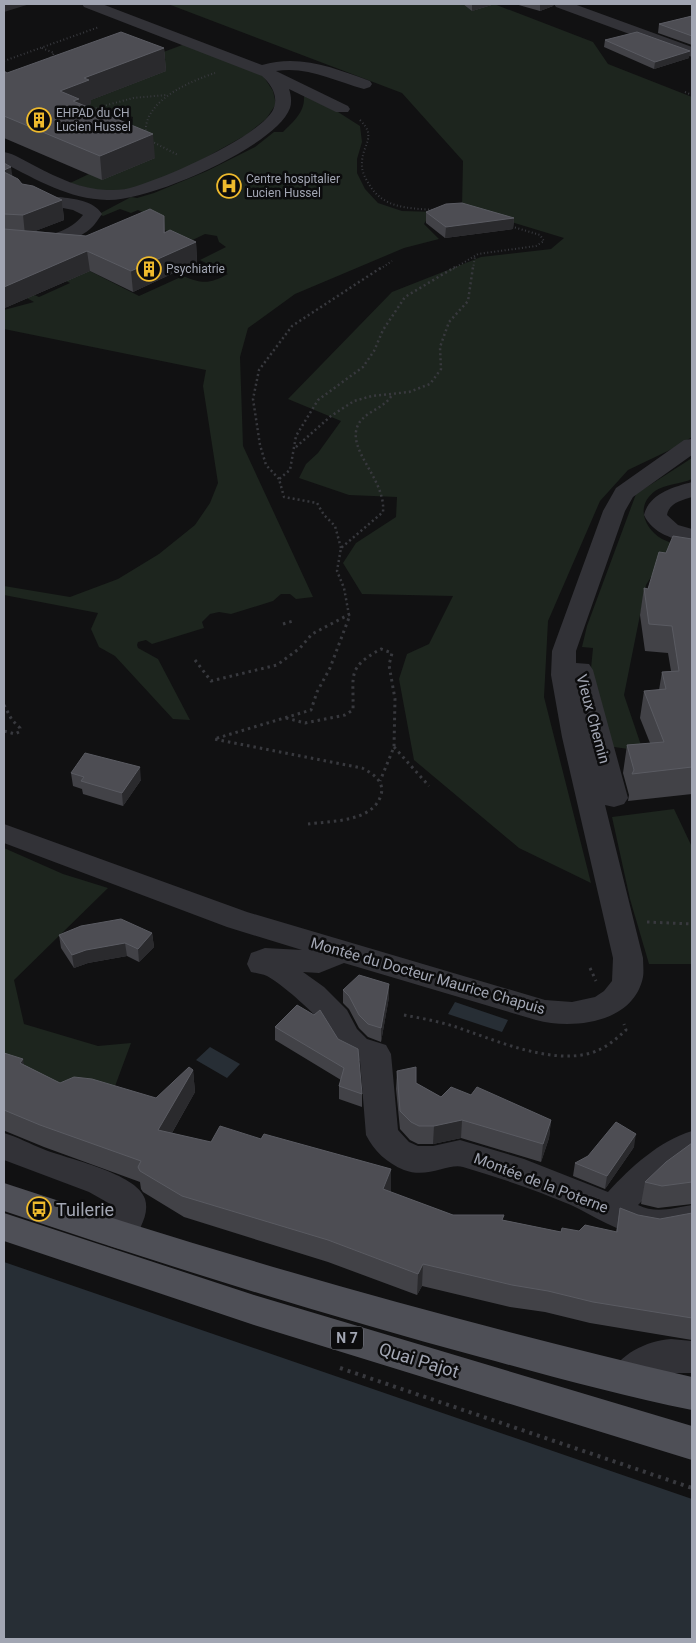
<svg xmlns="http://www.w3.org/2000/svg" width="696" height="1643" font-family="Roboto,sans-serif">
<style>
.green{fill:#1d251e}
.water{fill:#272e35}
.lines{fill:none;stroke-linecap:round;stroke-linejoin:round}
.path-far3{stroke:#38393e;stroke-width:2;stroke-dasharray:1 2.5;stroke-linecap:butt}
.path-far2{stroke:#38393e;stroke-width:2.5;stroke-dasharray:2 3;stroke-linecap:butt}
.path-far1{stroke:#38393e;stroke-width:3;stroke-dasharray:2.5 4;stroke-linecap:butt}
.path{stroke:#38393e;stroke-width:4;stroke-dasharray:3 5;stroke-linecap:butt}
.minor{fill:#323237;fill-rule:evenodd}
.major{fill:#4e4f56;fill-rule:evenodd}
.wall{fill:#424247}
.shaded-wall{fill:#2a2a2d}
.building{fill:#4d4d53;stroke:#5a5b62}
.labels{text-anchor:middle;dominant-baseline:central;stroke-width:5;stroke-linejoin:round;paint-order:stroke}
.far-poi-label{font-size:12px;fill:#a2a6b3;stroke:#0c0c0d;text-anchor:start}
.shield{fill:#0c0c0d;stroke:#757881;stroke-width:1}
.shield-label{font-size:14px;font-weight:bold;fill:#a2a6b3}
.street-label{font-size:15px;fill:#a2a6b3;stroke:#0c0c0d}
.near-poi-label{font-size:18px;fill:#a2a6b3;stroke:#0c0c0d;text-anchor:start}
.near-street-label{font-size:18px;fill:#a2a6b3;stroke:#0c0c0d}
</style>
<rect width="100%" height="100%" fill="#111112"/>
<path class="green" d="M168,4H494L593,42L608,64L692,97V437L674,448L628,470L600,501L548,621L544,697L591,883L519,848L414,760L399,679L407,654L429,644L453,596L362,594L343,563L356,543L396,517L397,497L349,495L299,478L306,464L318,453L341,421L288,399L392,292L481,257L551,249L564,238L462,207L463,161L402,93Z
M185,44L262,74L273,91L276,104L266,119L246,135L185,169L135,189L101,192L70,183L89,174L104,137L132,124L133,117L108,111L89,113L70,112L86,102L165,71L139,61Z
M304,96L338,112L360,126L362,142L357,159V173L365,189L378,203L402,211L437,212L427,219L424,224L439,239L404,248L295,294L248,328L240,357L243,446L313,597L296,599L290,594H281L273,601L231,614L219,612L210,614L202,622L204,628L152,644L146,640L138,642L137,645L138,648L158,659L190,720L173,719L115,656L99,647L91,629L98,613L4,595V586L70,597L118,579L159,554L195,525L210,503L218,483L203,386L206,370L4,329V310L34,302L25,297L32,294L39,297L70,283L54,275L76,264L139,296L183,276C202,284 210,284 228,274L200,260L226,247L219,242L217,236L205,234L174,249L178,236L143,220L151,216L138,210L131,213L120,209L103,216L99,214L131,197L137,198L154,193L207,171L255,147L274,132H283C294,121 305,112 304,96Z
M692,458V479C681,484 665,484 655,491C635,506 644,528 662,539C668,542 675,544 681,546L659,564L646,585L624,695L643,751L607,746L590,679L593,648L582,647L587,626L636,494Z
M674,809L692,847V964H649L630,899L612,817Z
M4,848L63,874L108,888L14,980L24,1024L98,1046L131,1043L111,1097L59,1095L4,1058Z"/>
<path class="water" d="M455,1002L508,1020L502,1032L448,1014Z
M210,1047L240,1064L227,1078L196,1060Z
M4,1262L692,1499V1639H4Z"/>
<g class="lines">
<path class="path-far3" d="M42,48L54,53L51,58
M4,61L99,27
M685,92L692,95
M89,110L133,98L166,95
M360,120C377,137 363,143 362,162C361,170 365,178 369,184C383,209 409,208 434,210
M146,134C142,101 191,81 215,73
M151,141L178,155
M380,269L392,261
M453,269L478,254L536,246L544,241L540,235L510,226
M473,269L475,256"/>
<path class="path-far2" d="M296,447L331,416L354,401L372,396L409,392L430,384L441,369L440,347L449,322L468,301L473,267
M279,479L266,465L260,445L253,399L259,370L292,326L382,267
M341,548L335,526L324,515L317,503L284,497L279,479L290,470L296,436L318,400L363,367L374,351L383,330L405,297L455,267
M349,615L344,588L337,571L341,548L383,512C386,479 346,450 358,425C365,411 384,409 392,395"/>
<path class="path-far1" d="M283,624L293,621
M195,660L211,681L277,665L300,648L312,634L350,614
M4,705L12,720L20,728L19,732L15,734L4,731
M286,718L305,723L345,715L353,710C354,675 346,668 381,649L392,653L389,665L395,699L394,747L380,781
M394,747L429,786
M308,824C331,821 373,822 381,795C385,781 372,773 362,768L214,739L311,710L317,692L330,668L350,615
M647,922L692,924
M590,968L596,981
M404,1015C420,1018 437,1021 453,1026C493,1039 549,1065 591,1053C606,1048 615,1040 626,1030L624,1024"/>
<path class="path" d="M340,1368L692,1488"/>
<path class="minor" d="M82,4H102L262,65C300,54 334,68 370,81L372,84L370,87L364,89C334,81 308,66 276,71L348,106L350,109L348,112H336L289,89C291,95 292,102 290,108C276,147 147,202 107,200C69,199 37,180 4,163V152C15,154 25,161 35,166C58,178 81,189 107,190C114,190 123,190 130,188C161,180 258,138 273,110C279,97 272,85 262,76L84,7Z
M554,4H574L692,47V57L556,7Z
M59,197C74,199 93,200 102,214C98,219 95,225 90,229C69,247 29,252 4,246V235C29,240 65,238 83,215L73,210L53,206L50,202L53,198Z
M692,439V455L633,497L625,511L576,651V663L589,664L593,670L628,798L624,804L614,807L605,805L643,958C643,964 644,971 643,977C634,1023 573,1030 536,1020L344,963L319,973L303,972L324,987L347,1010L357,1029L367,1039L386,1045L391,1054L398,1130L409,1142L418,1146H433L460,1140L524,1159L608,1192C631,1167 659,1141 692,1131V1160L661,1182L638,1205C656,1214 673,1208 692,1205V1233C676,1236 660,1241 644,1237C618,1232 594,1216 571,1205C536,1190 500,1178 463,1167C448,1163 428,1179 404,1170C387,1163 374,1151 366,1135L360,1061C330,1052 340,1043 323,1024C312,1011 282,984 267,976C262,974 256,973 251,972L247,964L251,953L265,948L302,950L227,927L4,843V824L247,912L545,1000L572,1002L595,997L604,991L612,981L613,958L562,737L551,675L552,651L603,511L616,488L684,440Z
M692,482V497C682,500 669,503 667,515L678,525L692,529V543C673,539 653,534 644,515C649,494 673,487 692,482Z
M4,1133C18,1137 30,1144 43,1149C67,1159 137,1173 145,1199C150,1215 138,1231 131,1245L119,1249L107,1245L102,1235L113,1212L112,1205L89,1192L4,1160Z
M671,1339L692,1341V1373H661L639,1390L626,1394L613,1390L608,1378C619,1354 646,1341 671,1339Z"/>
<path class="major" d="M4,1183C231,1258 460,1323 692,1377V1410C621,1396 550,1376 480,1357C320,1314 161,1264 4,1211Z
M4,1213L254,1295L692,1426V1460L254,1325L4,1241Z"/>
</g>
<path class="wall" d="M463,4H495L472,11Z
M515,4H554L553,6L540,11Z
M692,16V45L658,33L659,24Z
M605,40L689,58L654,69L604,47Z
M164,48L166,71L91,100V104L85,106L155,158L102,180L4,138V71L7,73Z
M4,163L12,176L22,184L62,200L64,220L35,231L86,236L164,216L165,232L196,242L197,262L133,292L90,271L7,307L4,308Z
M426,212L514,218L513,229L445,238L426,223Z
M692,539V794L628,801L629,795L623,773L627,745L650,743L640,718L644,691L659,690L662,672L671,671L668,653L645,651L640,615L644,588L648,589L666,553Z
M71,773L141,780L123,806L83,794L82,789L73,786Z
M152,933L154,947L139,962L127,956L88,963L74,968L61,948L59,935Z
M389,984V997L381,1042L368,1037L359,1028L349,1009L343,1003V990Z
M314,1015L362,1094V1107L339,1099V1086L341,1080L275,1040V1027Z
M4,1053L24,1065L60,1083L156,1098L193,1070L195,1092L172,1133L391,1191L390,1192L453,1215L503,1220L561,1232L579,1231L616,1232L620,1208L638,1215L660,1219L692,1213V1340L590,1323L545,1312L510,1307L422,1286L417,1295L328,1262L184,1217L143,1192L141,1189L140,1182L44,1147L10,1133L5,1131L4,1132Z
M397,1071L416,1083L441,1097L471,1095L551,1120L549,1138L541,1162L461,1138L433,1144H418L410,1140L400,1129L396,1089Z
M692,1143V1204L658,1208L641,1204L645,1182Z
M634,1147L605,1189L573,1176L575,1163Z"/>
<path class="shaded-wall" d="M4,4H30L4,12Z
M472,4H495L472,11Z
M540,4H554L553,6L540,11Z
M164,48L166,71L91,100V104L80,108L60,91L84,78Z
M690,51L689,58L654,69L655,62Z
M153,134L155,158L102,180L100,156Z
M11,167L14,186L4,190V170Z
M62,200L64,220L25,235L23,215Z
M514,218L513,229L445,238L446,227Z
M196,242L197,262L133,292L131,271Z
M87,251L90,271L7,307L4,308V287Z
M140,767L141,780L123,806L122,793Z
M152,933L154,947L139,962L138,949Z
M125,943L127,956L88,963L74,968L72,955L86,950Z
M389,984V997L381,1042V1028Z
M23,1059L27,1081L20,1063Z
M193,1070L195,1092L161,1152L158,1130Z
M462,1120L461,1138L433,1144L434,1126Z
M551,1120L549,1138L541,1162L543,1144Z
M636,1134L634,1147L605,1189L607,1176Z
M391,1169V1191L382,1211L383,1189Z
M423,1264L422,1286L417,1295L418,1274Z"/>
<path class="building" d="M692,16V36L659,24Z
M121,32L164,48L84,78L89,80L60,91L79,99L73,101L153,134L100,156L4,116V71L7,73Z
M637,32L690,51L655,62L605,40Z
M4,163L11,167L4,170Z
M4,172L18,179L22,184L33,186L62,200L23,215L4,214Z
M462,203L514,218L446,227L426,212L446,204Z
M150,209L164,216V233L170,230L196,242L131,271L87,251L4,287V229L86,236Z
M673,536L692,539V767L632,774L634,770L627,745L664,742L644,691L666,689L662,672L679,671L672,626L649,624L644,588L648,589L659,552L666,553Z
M85,753L140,767L122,793L81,781L84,777L71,773Z
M121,919L152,933L138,949L125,943L86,950L72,955L59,935L81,926Z
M359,975L389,984L381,1028L368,1024L359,1015L349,996L343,990Z
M297,1005L314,1015L320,1010L338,1039L358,1049L362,1094L339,1086L344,1068L275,1027Z
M4,1053L23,1059L20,1063L60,1083L74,1077L92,1079L156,1098L189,1067L193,1070L158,1130L211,1142L220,1126L261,1139L264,1134L391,1169L383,1189L453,1215H504L502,1220L561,1232L562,1228L579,1231L585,1225L617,1232L620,1208L638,1215L660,1219L692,1213V1318L593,1302L548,1291L512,1285L423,1264L418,1274L328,1240L182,1196L140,1171L138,1167L141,1161L40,1125L4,1110Z
M416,1067V1083L441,1097L451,1087L471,1095L477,1087L551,1120L543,1144L462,1120L434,1126H419L411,1122L400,1111L397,1071Z
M616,1122L636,1134L607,1176L575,1163L588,1156Z
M692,1143V1182L662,1186L645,1182L666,1162Z"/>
<defs>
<g id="building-ring" transform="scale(1.25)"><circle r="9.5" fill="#0c0c0d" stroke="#eeba2d" stroke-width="1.5"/><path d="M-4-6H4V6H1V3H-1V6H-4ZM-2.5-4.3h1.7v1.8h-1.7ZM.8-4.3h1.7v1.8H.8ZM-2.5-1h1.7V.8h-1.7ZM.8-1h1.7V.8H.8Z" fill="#eeba2d"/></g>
<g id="hospital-ring" transform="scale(1.25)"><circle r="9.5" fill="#0c0c0d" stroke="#eeba2d" stroke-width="1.5"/><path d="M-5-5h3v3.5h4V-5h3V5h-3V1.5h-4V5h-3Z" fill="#eeba2d"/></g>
<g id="bus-ring" transform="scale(1.25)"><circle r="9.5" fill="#0c0c0d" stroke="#eeba2d" stroke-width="1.5"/><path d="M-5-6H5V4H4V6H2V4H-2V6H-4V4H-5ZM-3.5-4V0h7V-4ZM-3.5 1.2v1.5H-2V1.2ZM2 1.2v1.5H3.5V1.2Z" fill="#eeba2d"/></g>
</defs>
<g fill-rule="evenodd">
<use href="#building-ring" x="39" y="120"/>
<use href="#hospital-ring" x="229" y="186"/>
<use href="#building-ring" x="149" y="269"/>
<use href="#bus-ring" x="39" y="1209"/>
</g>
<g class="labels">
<g class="far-poi-label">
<text x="56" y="113">EHPAD du CH<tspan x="56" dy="14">Lucien Hussel</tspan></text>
<text x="246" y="179">Centre hospitalier<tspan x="246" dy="14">Lucien Hussel</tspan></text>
<text x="166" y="269">Psychiatrie</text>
</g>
<rect class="shield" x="331" y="1326.5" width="32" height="23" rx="4"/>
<g class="shield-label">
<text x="347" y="1338">N 7</text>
</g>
<g class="street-label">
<text transform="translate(593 719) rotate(75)">Vieux Chemin</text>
<text transform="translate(428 976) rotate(16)">Montée du Docteur Maurice Chapuis</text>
<text transform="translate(541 1183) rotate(21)">Montée de la Poterne</text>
</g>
<g class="near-poi-label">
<text x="56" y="1209">Tuilerie</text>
</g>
<g class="near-street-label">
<text transform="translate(419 1360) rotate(17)">Quai Pajot</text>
</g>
</g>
<rect width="696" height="1643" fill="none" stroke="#a2a6b3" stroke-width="10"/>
</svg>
